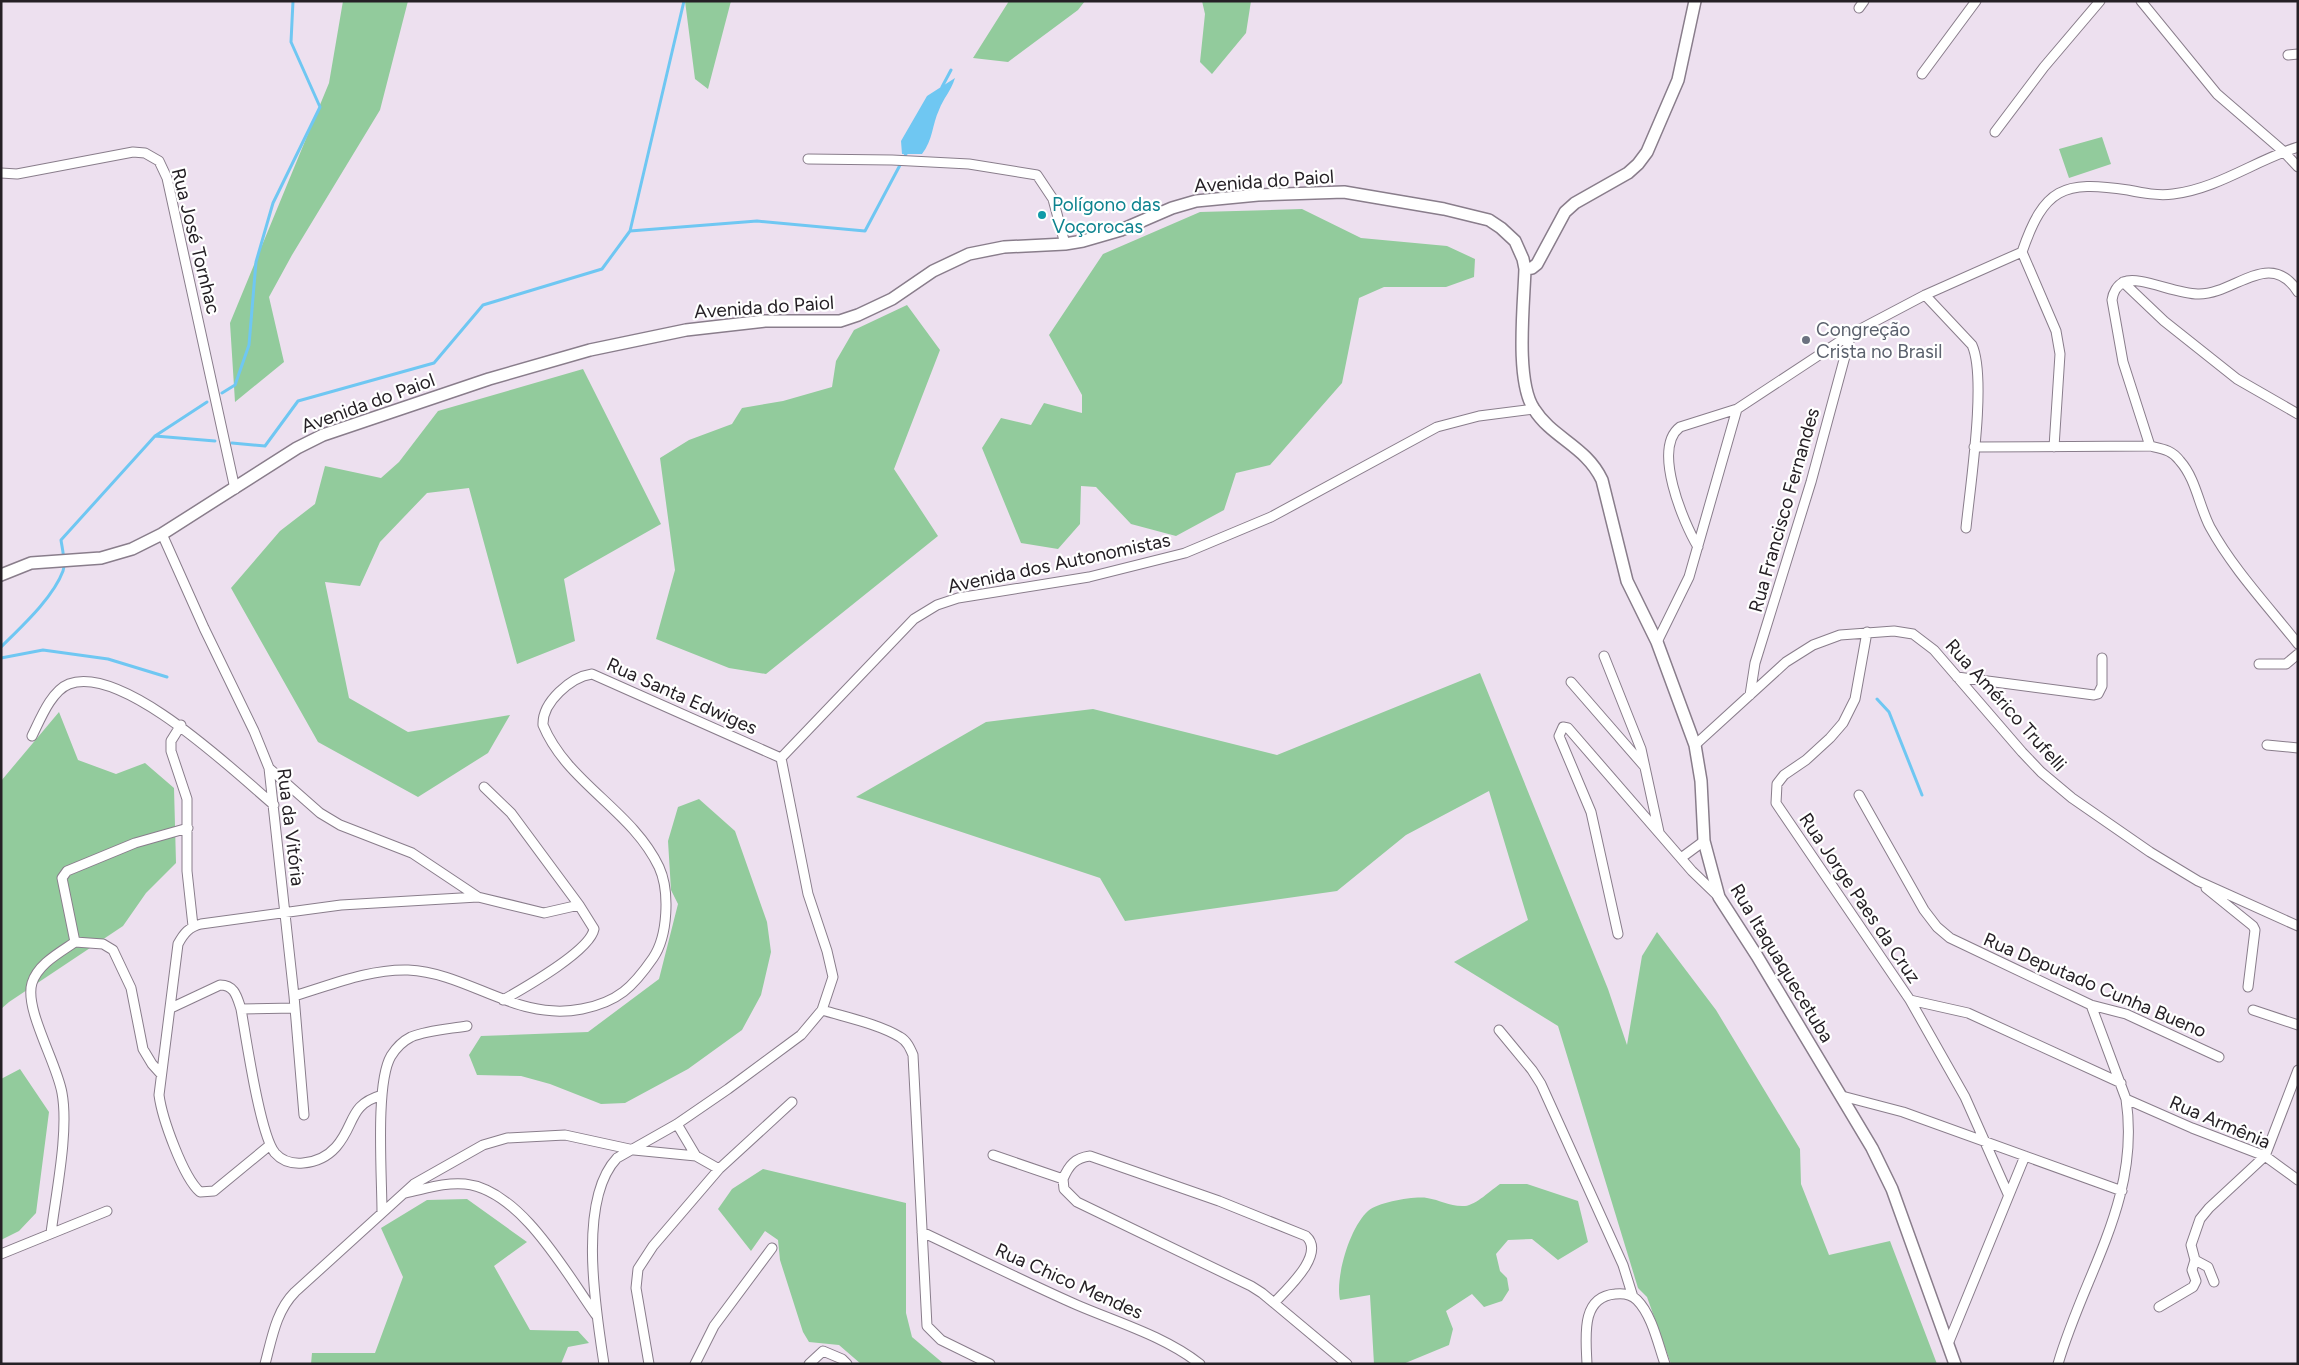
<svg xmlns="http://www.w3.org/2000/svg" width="2299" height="1365" font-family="Figtree,sans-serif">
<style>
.green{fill:#92cb9c}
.water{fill:#6fc7f2}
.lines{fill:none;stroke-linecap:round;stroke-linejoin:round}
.stream{stroke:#6fc7f2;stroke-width:3}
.minor-casing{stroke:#897d8b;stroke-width:11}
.tertiary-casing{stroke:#897d8b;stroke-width:14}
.minor{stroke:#fff;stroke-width:9}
.tertiary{stroke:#fff;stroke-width:11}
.culture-dot{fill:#0f9aa8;stroke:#fff;stroke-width:2}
.worship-dot{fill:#6b7280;stroke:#fff;stroke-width:2}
.labels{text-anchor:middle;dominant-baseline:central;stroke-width:4.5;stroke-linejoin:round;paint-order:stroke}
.street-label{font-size:19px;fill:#252025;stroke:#fff}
.culture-label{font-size:19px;fill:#0d838f;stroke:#fff;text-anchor:start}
.worship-label{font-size:19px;fill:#5b616d;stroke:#fff;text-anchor:start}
</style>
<rect width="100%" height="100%" fill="#ede0ef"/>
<path class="green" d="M343,1H408L380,110L292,255L269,297L284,362L235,402L230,323L329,83Z
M685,1H731L708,89L695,79Z
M1009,1H1085L1078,10L1008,62L973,58Z
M1202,1H1251L1246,33L1212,74L1200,62L1205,14Z
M2102,137L2111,164L2069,178L2059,149Z
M1302,209L1361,238L1447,246L1475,259L1474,277L1446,287H1384L1359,298L1342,383L1270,465L1236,473L1224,510L1176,536L1131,524L1096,487L1081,486L1080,524L1058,549L1021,543L982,448L1001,418L1031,425L1044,403L1082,413V395L1049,335L1103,254L1200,212Z
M907,305L940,350L894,469L938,536L766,674L729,668L656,639L675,570L660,458L689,440L732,424L742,408L783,401L832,387L836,361L854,330Z
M583,369L661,524L564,579L575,641L517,664L469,488L427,493L380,542L360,586L325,582L349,698L408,732L510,715L488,753L418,797L318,742L231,588L280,531L315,504L325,466L381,478L399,462L438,411Z
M1480,673L1608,989L1627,1045L1642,956L1657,932L1716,1010L1800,1149L1801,1184L1829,1255L1890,1241L1937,1364H1671L1647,1297L1638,1288L1558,1026L1454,962L1528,920L1489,791L1406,835L1337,891L1125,921L1100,878L856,797L986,722L1093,709L1277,755Z
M59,712L78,760L116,774L145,763L174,788L176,863L146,893L123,926L9,1002L1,1009V781Z
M699,799L735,831L767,922L771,952L761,995L742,1030L688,1069L625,1103L601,1104L550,1084L521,1076L477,1075L469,1055L481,1036L588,1032L659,979L678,904L671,890L668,841L678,807Z
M20,1069L49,1112L36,1213L19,1231L1,1240V1079Z
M763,1169L906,1203V1313L912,1337L944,1364H861L839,1345L809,1342L803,1332L780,1260L778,1240L765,1231L751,1251L718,1209L732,1189Z
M1500,1184H1527L1578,1201L1588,1242L1558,1260L1532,1239L1508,1240L1496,1254L1500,1271L1507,1278L1509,1290L1502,1301L1484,1307L1472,1294L1446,1311L1453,1329L1449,1345L1403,1364H1374L1370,1295L1340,1300C1335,1277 1350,1227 1368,1211C1379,1202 1414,1196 1427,1198C1441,1200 1450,1207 1465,1206C1476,1205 1491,1190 1500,1184Z
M467,1199L527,1242L494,1266L530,1330L578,1331L589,1343L568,1347L561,1364H311L312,1353H375L403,1277L381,1228L427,1200Z"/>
<path class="water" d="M955,78C950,93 944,97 939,110C932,125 933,140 922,154H902L901,141L927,96Z"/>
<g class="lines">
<path class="stream" d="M942,87L951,70
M630,231L684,1
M222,393L235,385L249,345L256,262L273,203L320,107L291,42L293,1
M155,436L215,441
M232,443L265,446L298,401L434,363L483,305L602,269L630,231L757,221L865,231L908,150
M1,647C21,627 53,598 63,571C66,563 62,548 61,540L155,436L207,402
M1,658L43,650L108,659L167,677
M1877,699L1889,712L1922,795"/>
<g class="minor-casing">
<path id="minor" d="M2141,1L2217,94L2283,151L2298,167
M1859,8L1864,1
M2288,55L2298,54
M1922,74L1976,1
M1995,132L2044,67L2100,1
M808,159L892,160L969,164L1037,175L1053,199L1065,244
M1,173L17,174L133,152L145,153L159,161L167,178L235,489
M2022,252L2056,331L2060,354L2054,447
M2123,282L2164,321L2237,379L2298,414
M1925,295L1972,345C1987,378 1970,487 1966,528
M2150,446L2123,362L2112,300C2113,293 2117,285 2124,282C2138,275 2178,295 2199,294C2235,294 2270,248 2298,292
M1974,447L2150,446C2163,449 2172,450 2180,461C2196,479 2199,506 2210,527C2233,569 2268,606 2298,644
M162,534L204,628L254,731L269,768L294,996L304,1115
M1698,547C1683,522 1652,448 1680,427L1737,409L1851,334L1925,295L2022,252C2044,188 2063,180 2128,190C2143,193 2158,196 2173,194C2217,189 2256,160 2298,147
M1867,632L1855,699L1843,723L1830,738L1806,760L1784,775L1777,784L1776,803L1910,1000L1965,1097L2008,1194
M1657,642L1689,577L1737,409
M1604,656L1641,749L1659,832
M2259,664H2286L2298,654
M1957,677L2094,695L2098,694L2102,686V658
M1571,682L1645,767
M1750,695L1755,663L1811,482L1851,334
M181,725L171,741V751L187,799V871L193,926
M32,736C40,720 51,691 69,684C123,664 235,772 274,805
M1695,745L1786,662L1813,645L1840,635L1894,631L1913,634L1934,650L2022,752L2041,772L2072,798L2150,852L2198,881L2298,926
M2267,745L2298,748
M781,758L914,619L937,605L958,598L1089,577L1185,553L1271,517L1437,427L1479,416L1534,409
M269,768L320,813L340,825L412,853L478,897L544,913L579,905
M484,787L511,813L579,905L594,929C590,951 524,988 503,1000
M1859,795L1924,910L1937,927L1950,938L2091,1005L2126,1014L2219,1057
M1681,858L1704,841
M2206,888L2253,926L2255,930L2248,987
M1618,934L1591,812L1559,736L1563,727L1568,728L1692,871L1719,897
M75,942L103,944L113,950L131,988L143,1049L152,1064L161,1074
M294,996C331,985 369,969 408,970C470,973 516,1022 582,1009C618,1002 633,987 653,958C668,936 670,891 659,867C632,810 567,783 543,725C542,702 571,677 592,674L781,758
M1910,1000L1968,1013L2121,1083
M171,1008L220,985C235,985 237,997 241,1009L295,1008
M241,1009C246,1037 260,1135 275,1153C282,1161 292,1164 303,1163C316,1162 327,1157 336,1147C356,1124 348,1105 382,1095
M822,1010C845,1017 879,1024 900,1037C907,1041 910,1048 913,1055L927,1326L941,1340L990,1364
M2253,1010L2298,1025
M1499,1030L1532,1070L1541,1084L1623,1265L1633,1297
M1842,1096L1903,1112L2122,1191
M2126,1099L2192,1128L2265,1156L2298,1180
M677,1124L696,1156
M270,1145L214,1191L200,1192C183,1177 162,1118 159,1095L178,944C184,933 189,927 201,924L341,905L478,897
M993,1155L1063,1179L1064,1189L1077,1202L1251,1286L1262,1293L1347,1364
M1063,1179C1069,1165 1075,1158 1090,1156L1219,1201L1306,1236C1326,1254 1287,1289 1274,1303
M405,1193C425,1189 445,1182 465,1184C521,1190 566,1273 596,1315
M382,1212C382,1177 375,1083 391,1056C396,1048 403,1041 411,1037C428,1030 449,1029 467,1026
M922,1232C973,1256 1025,1282 1077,1305C1119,1323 1164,1336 1200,1364
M51,1233C56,1193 69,1131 62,1093C57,1063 24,1009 32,983C38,964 59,953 75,942L62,878L67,871L135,843L188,828
M1,1254L107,1211
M2214,1282L2208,1267L2195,1260L2191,1245L2200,1219L2209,1208L2265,1156L2298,1070
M2159,1307L2193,1287L2196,1281L2192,1270L2195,1260
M1948,1344L2025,1156
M265,1364C272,1338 276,1311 295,1292L414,1184L483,1145L507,1138L565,1135L634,1150L696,1156L719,1169
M604,1364C596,1311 577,1200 617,1158L677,1124L728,1089L801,1035L822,1010L833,977L827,951L808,894L781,758
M649,1364L636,1288L638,1269L653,1246L719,1169L792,1102
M695,1364L714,1326L772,1248
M809,1364L823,1351L842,1359L847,1364
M1587,1364C1586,1338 1580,1297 1615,1294C1623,1293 1631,1294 1637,1300C1652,1315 1658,1344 1665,1364
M2058,1364C2084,1274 2141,1199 2126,1099L2091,1005"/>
</g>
<g class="tertiary-casing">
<path id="tertiary" d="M1525,269L1532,268L1537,264L1565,212L1575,203L1628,173L1638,164L1647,152L1678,80L1695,1
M1,575L31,563L101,558L132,549L162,534L297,448L323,435L489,379L590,350L686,330L765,321H840L858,315L892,299L933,271L969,254L1004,247L1065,244L1083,241L1121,230L1172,208L1196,201L1258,195L1344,192L1444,209L1489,220L1501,228L1515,241L1523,259L1525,269C1524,303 1515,381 1534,409C1552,438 1586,446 1602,480L1627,581L1657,642L1695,745L1701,781L1704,841L1719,897L1757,956L1872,1148L1892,1189L1955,1364"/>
</g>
<use href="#minor" class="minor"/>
<use href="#tertiary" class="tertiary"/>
</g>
<circle class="culture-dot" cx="1042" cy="215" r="5"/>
<circle class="worship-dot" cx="1806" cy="340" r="5"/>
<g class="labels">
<g class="street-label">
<text transform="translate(1264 181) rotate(-4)">Avenida do Paiol</text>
<text transform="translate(196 241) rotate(76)">Rua José Tornhac</text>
<text transform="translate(764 307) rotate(-4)">Avenida do Paiol</text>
<text transform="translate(368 403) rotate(-20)">Avenida do Paiol</text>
<text transform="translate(1784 510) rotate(-74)">Rua Francisco Fernandes</text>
<text transform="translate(1059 563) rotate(-12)">Avenida dos Autonomistas</text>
<text transform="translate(682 696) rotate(24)">Rua Santa Edwiges</text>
<text transform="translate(2006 705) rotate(48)">Rua Américo Trufelli</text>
<text transform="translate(291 827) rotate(83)">Rua da Vitória</text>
<text transform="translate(1860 898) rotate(56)">Rua Jorge Paes da Cruz</text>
<text transform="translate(1782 963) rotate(59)">Rua Itaquaquecetuba</text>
<text transform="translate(2095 985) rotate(23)">Rua Deputado Cunha Bueno</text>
<text transform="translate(2220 1122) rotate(23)">Rua Armênia</text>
<text transform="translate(1069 1281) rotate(24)">Rua Chico Mendes</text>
</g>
<g class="culture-label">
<text x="1052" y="204">Polígono das<tspan x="1052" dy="22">Voçorocas</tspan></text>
</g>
<g class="worship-label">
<text x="1816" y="329">Congreção<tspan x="1816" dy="22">Crista no Brasil</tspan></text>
</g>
</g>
<rect width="2299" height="1365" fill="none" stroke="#252025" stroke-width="5"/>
</svg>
